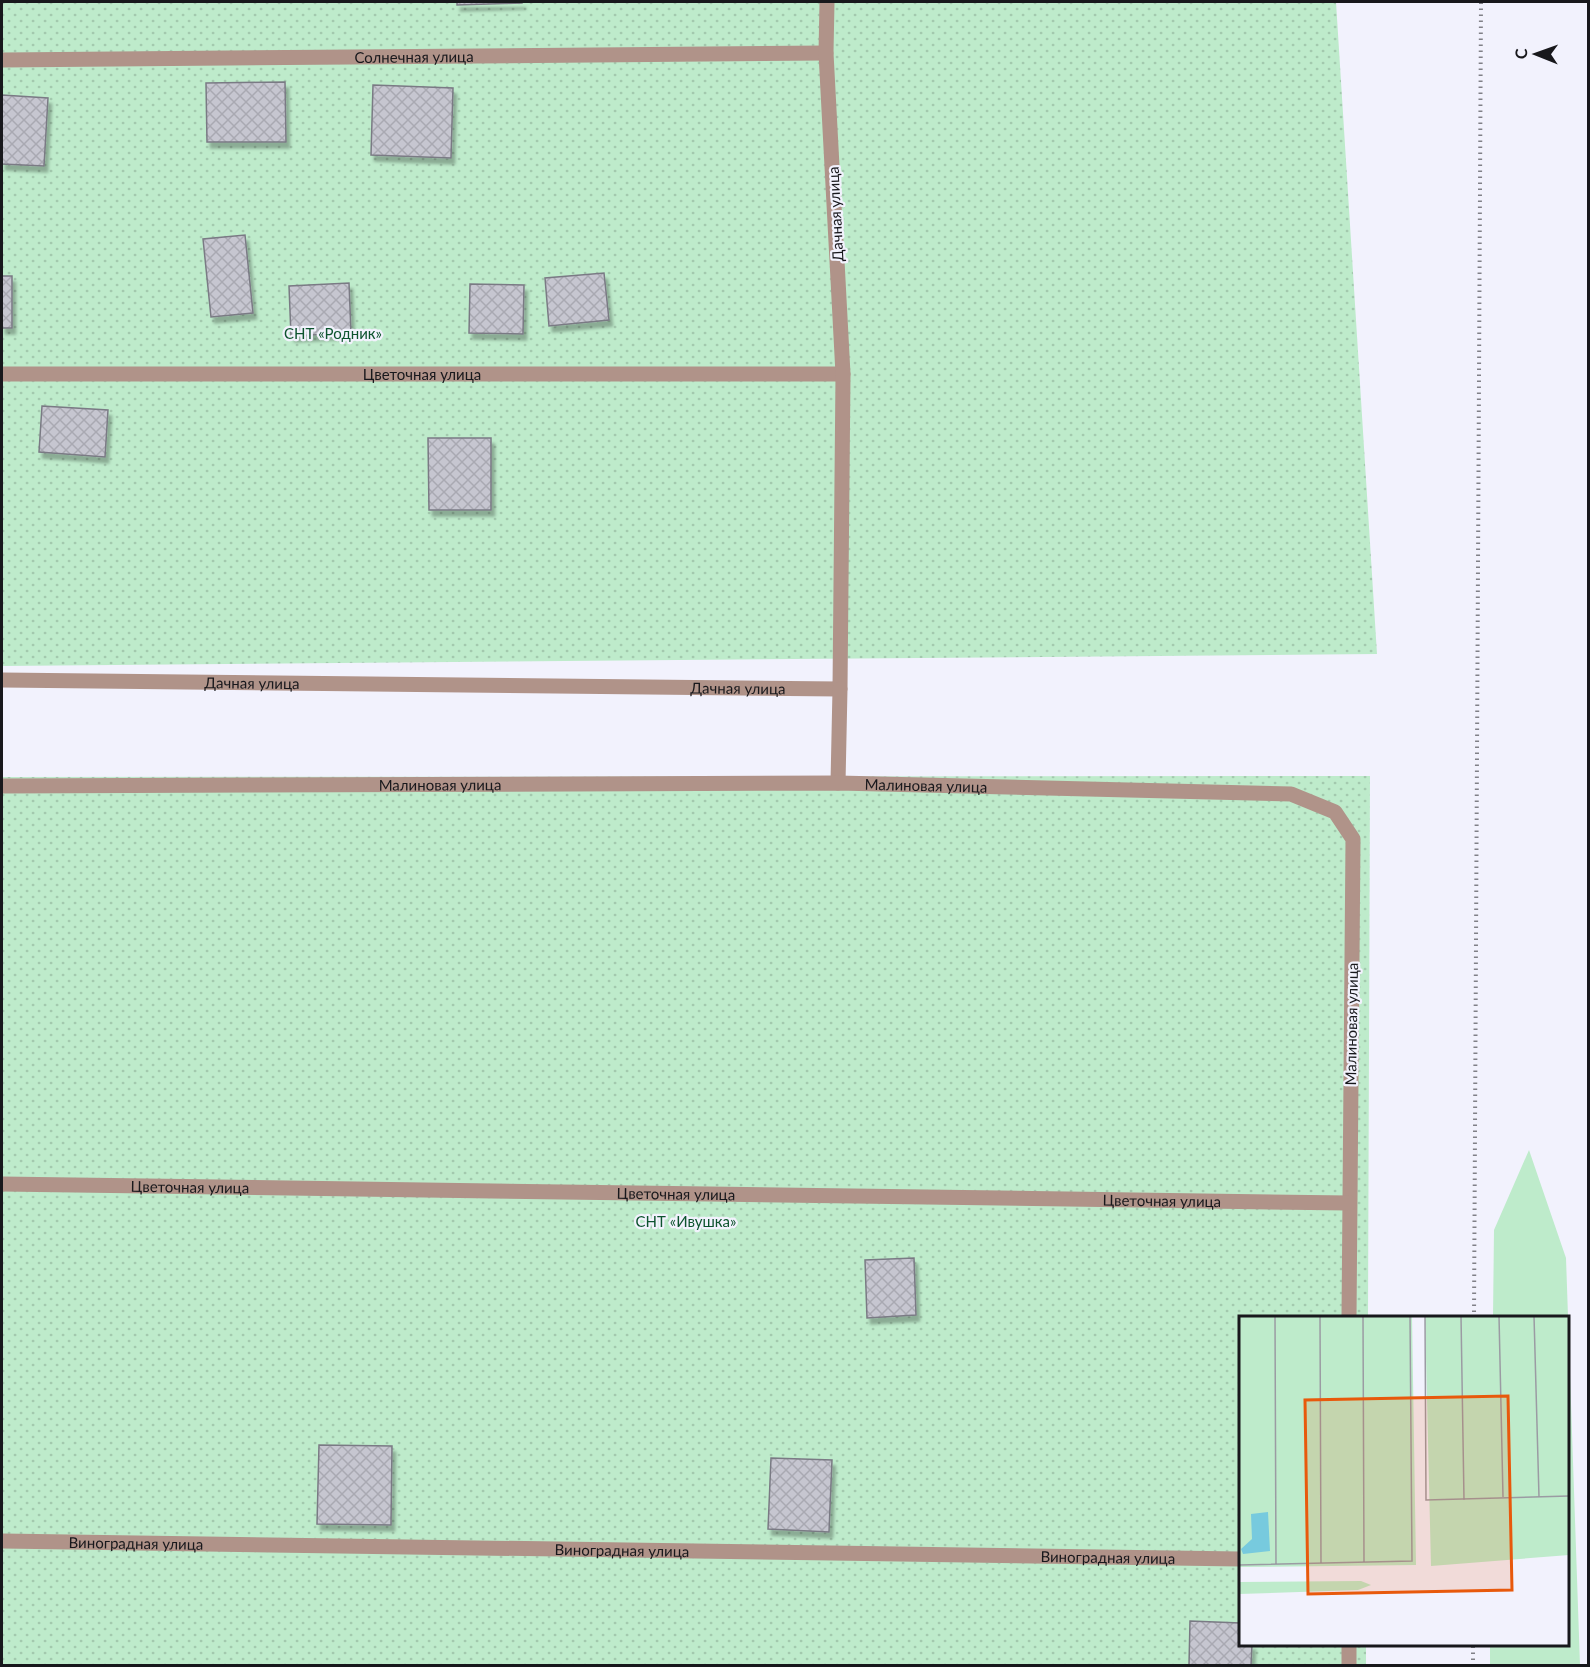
<svg xmlns="http://www.w3.org/2000/svg" width="1590" height="1667" font-family="Lato,sans-serif">
<style>
.park{fill:#beebcb}
.garden{fill:url(#garden-dots)}
.building{fill:url(#building-cross-hatch);stroke:#7a7a84;stroke-width:1.5;filter:url(#shadow)}
.lines{fill:none;stroke-linecap:round;stroke-linejoin:round}
.path{stroke:#808087;stroke-width:4;stroke-dasharray:1.5 4.5;stroke-linecap:butt}
.minor{stroke:#b09389;stroke-width:15}
.labels{text-anchor:middle;dominant-baseline:central;stroke-width:4.5;stroke-linejoin:round;paint-order:stroke}
.street-label{font-size:15px;fill:#18181c;stroke:#f2f2fd}
.park-label{font-size:15px;fill:#0d542e;stroke:#f2f2fd}
.inset-road{fill:none;stroke:#9b9ba3;stroke-width:1.5}
.view{fill:#e8590c;fill-opacity:0.15;stroke:#e8590c;stroke-width:3}
.inset-edge{fill:none;stroke:#18181c;stroke-width:3}
</style>
<defs>
<pattern id="garden-dots" width="8" height="8" patternUnits="userSpaceOnUse" patternTransform="scale(1.5)"><rect width="8" height="8" fill="#beebcb"/><path d="M2 2h.1M6 6h.1" fill="none" stroke="#a3c9ae" stroke-width="1.8" stroke-linecap="round"/></pattern>
<pattern id="building-cross-hatch" width="8" height="8" patternUnits="userSpaceOnUse" patternTransform="scale(1.5)"><rect width="8" height="8" fill="#c6c6d0"/><path d="M0 0l8 8M0 8l8-8" fill="none" stroke="#a9a9b2"/></pattern>
<filter id="shadow"><feDropShadow dx="3.5" dy="6" stdDeviation="1.5" flood-color="#0004"/></filter>
</defs>
<rect width="100%" height="100%" fill="#f2f2fd"/>
<path class="park" d="M1529,1150L1566,1258L1580,1665H1490V1645L1568,1644V1318L1493,1317L1494,1230Z"/>
<path class="garden" d="M2,2H1336L1377,654L2,666Z
M1370,776L1368,1317L1240,1318V1644L1366,1645V1665H2V777Z"/>
<path class="building" d="M457,2H522V3L457,5Z
M285,82L286,142H207L206,83Z
M373,85L453,88L451,158L371,155Z
M2,95L48,98L44,166L2,164Z
M245,235L253,313L211,317L203,239Z
M604,273L609,320L549,326L545,278Z
M2,276H12V328H2Z
M349,283L351,333L291,336L289,286Z
M470,284L524,285L523,334L469,333Z
M42,406L108,410L105,457L39,452Z
M428,438H491V510H429Z
M914,1258L916,1315L867,1318L865,1260Z
M319,1445L392,1446L391,1525L317,1524Z
M771,1458L832,1460L829,1532L768,1529Z
M1190,1621L1240,1623V1644H1252L1251,1666L1189,1665Z"/>
<g class="lines">
<path class="path" d="M1474,1318L1481,2
M1473,1666V1644"/>
<g class="minor">
<path id="s1" d="M2,60L826,53"/>
<path id="s2" d="M2,374H843"/>
<path id="s3" d="M2,680L840,689L843,374L826,53L827,2"/>
<path d="M838,783L840,689"/>
<path id="s4" d="M2,786L838,783L1291,794L1335,812L1353,839L1349,1318"/>
<path id="s5" d="M2,1184L1349,1203"/>
<path id="s6" d="M2,1541L1240,1559"/>
<path d="M1349,1666V1644"/>
</g>
</g>
<g class="labels">
<g class="street-label">
<text stroke="none"><textPath href="#s1" startOffset="412">Солнечная улица</textPath></text>
<text transform="translate(835 214) rotate(-93)">Дачная улица</text>
<text stroke="none"><textPath href="#s2" startOffset="420">Цветочная улица</textPath></text>
<text stroke="none"><textPath href="#s3" startOffset="250">Дачная улица</textPath></text>
<text stroke="none"><textPath href="#s3" startOffset="736">Дачная улица</textPath></text>
<text stroke="none"><textPath href="#s4" startOffset="438">Малиновая улица</textPath></text>
<text stroke="none"><textPath href="#s4" startOffset="924">Малиновая улица</textPath></text>
<text transform="translate(1351 1024) rotate(-89)">Малиновая улица</text>
<text stroke="none"><textPath href="#s5" startOffset="188">Цветочная улица</textPath></text>
<text stroke="none"><textPath href="#s5" startOffset="674">Цветочная улица</textPath></text>
<text stroke="none"><textPath href="#s5" startOffset="1160">Цветочная улица</textPath></text>
<text stroke="none"><textPath href="#s6" startOffset="134">Виноградная улица</textPath></text>
<text stroke="none"><textPath href="#s6" startOffset="620">Виноградная улица</textPath></text>
<text stroke="none"><textPath href="#s6" startOffset="1106">Виноградная улица</textPath></text>
</g>
<g class="park-label">
<text x="333" y="333">СНТ «Родник»</text>
<text x="686" y="1221">СНТ «Ивушка»</text>
</g>
</g>
<g transform="translate(1239 1316)">
<rect width="330" height="330" fill="#f2f2fd"/>
<path d="M122,265L132,269L119,274L0,278V266Z" fill="#beebcb"/>
<path d="M0,0H173L177,249L0,251ZM186,0H330V239L192,250Z" fill="#beebcb"/>
<path d="M29,196L31,235L4,238L2,233L13,223L12,198Z" fill="#77cade"/>
<path class="inset-road" d="M36,0L37,249M81,0L82,248M124,0L125,247M186,0L187,184L330,180M222,0L225,184M260,0L264,181M295,0L300,181M0,249L173,245L171,0"/>
<path class="view" d="M269,80L273,274L69,278L66,84Z"/>
<rect width="330" height="330" class="inset-edge"/>
</g>
<rect width="1590" height="1667" fill="none" stroke="#18181c" stroke-width="6"/>
<g transform="translate(1536 54) rotate(271)" stroke="#f2f2fd" stroke-width="4.5" paint-order="stroke">
<path d="M0-4.5L10 22L0 15L-10 22Z" fill="#18181c"/>
<text y="-9" font-size="16" font-weight="bold" text-anchor="middle" fill="#18181c">С</text>
</g>
</svg>
